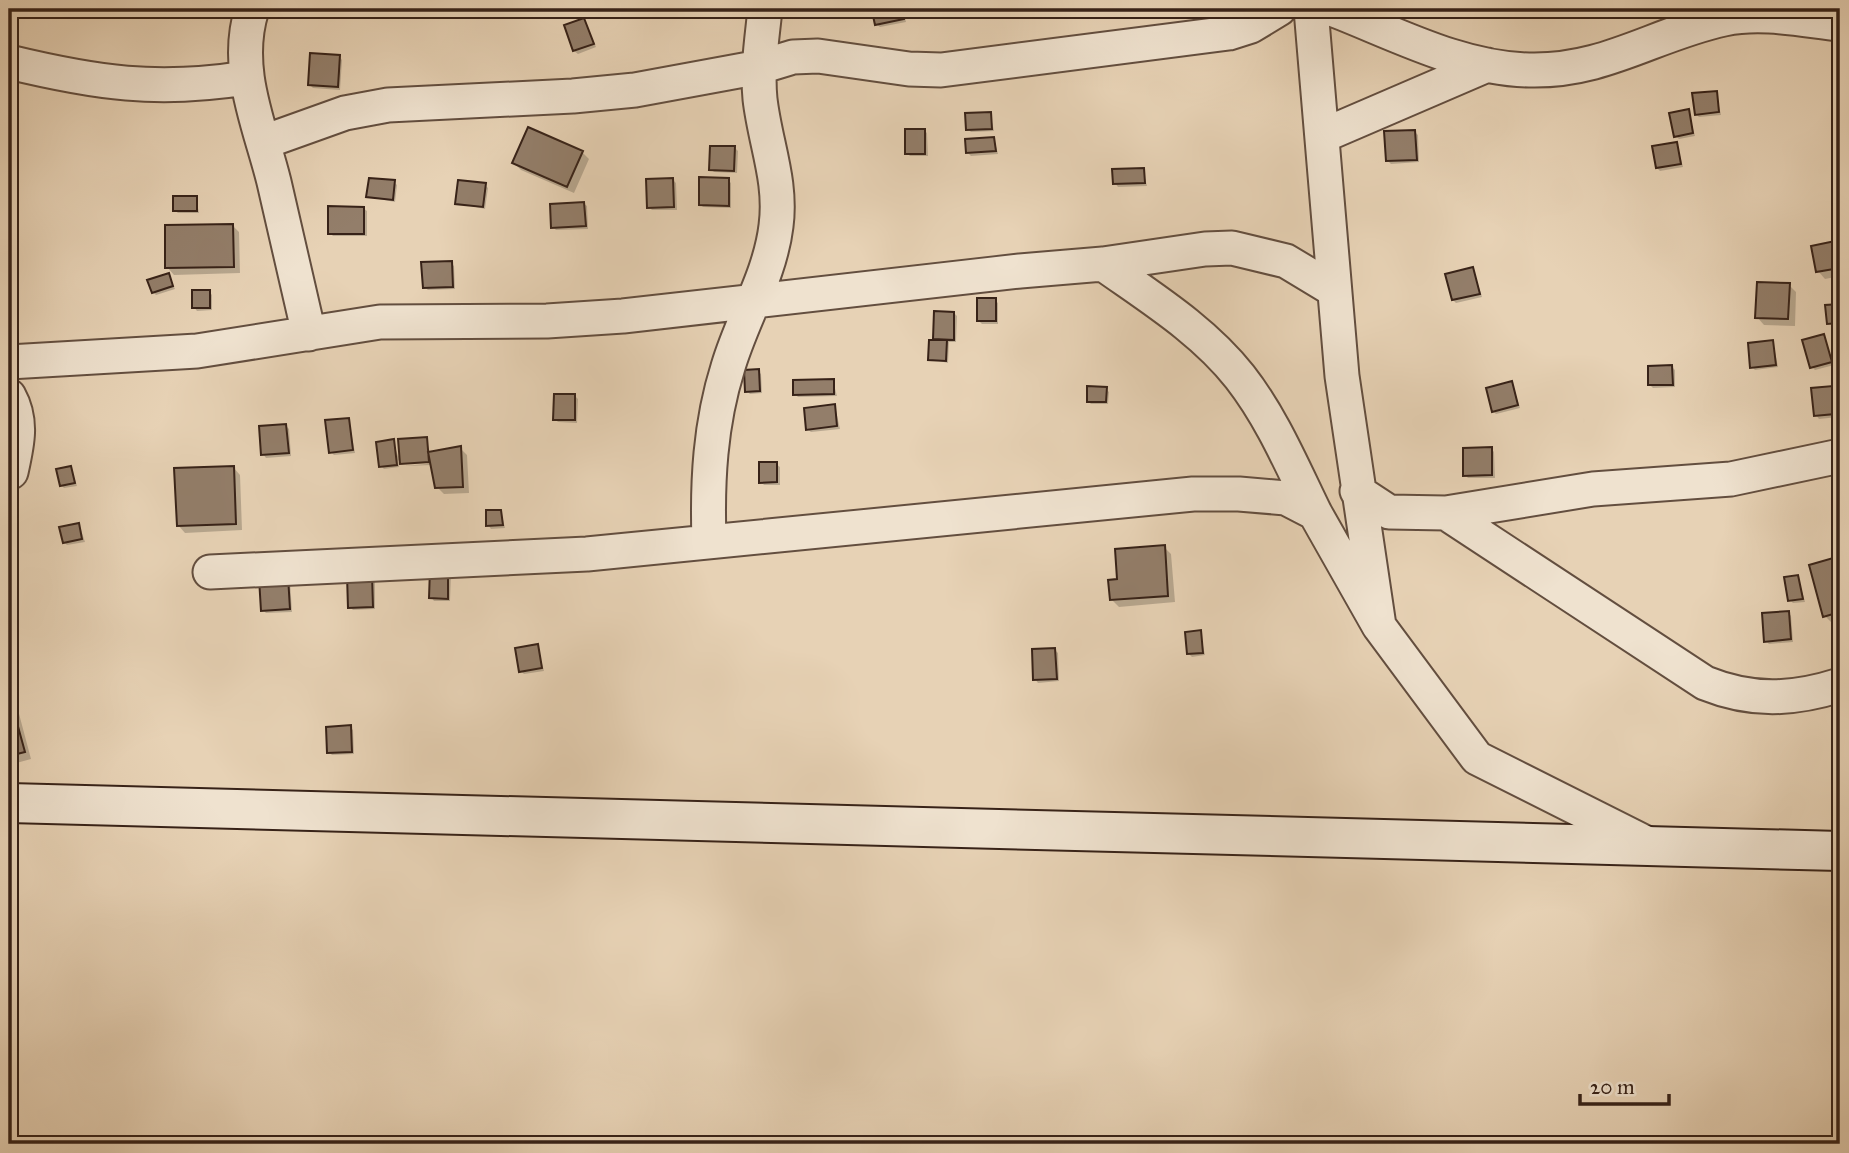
<svg xmlns="http://www.w3.org/2000/svg" width="1849" height="1153" font-family="'IM FELL Great Primer',serif">
<style>
.shadow{fill:#0003}
.building{fill:#937e6a;stroke:#372218;stroke-width:2}
.lines{fill:none;stroke-linecap:round;stroke-linejoin:round}
.street-casing{stroke:#634e3f;stroke-width:37}
.secondary-casing{stroke:#372218;stroke-width:42}
.street{stroke:#efe2cf;stroke-width:33}
.secondary{stroke:#efe2cf;stroke-width:38}
</style>
<rect width="100%" height="100%" fill="#e7d2b5"/>
<filter id="stains"><feTurbulence type="fractalNoise" baseFrequency=".00286" numOctaves="4"/><feColorMatrix values="0 0 0 0 .2 0 0 0 0 .09 0 0 0 0 .02 0 0 0 .5 -.17"/></filter>
<radialGradient id="worn" r=".72"><stop offset=".6" stop-color="#630" stop-opacity="0"/><stop offset="1" stop-color="#630" stop-opacity=".3"/></radialGradient>
<path class="shadow" d="M31,9H47L48,15L35,16Z
M370,9H403L402,13L373,12Z
M902,9L906,22L880,27L876,24L874,13Z
M584,20L596,47L578,54L574,51Z
M339,56L342,60L340,90L313,88L310,85Z
M1716,93L1721,115L1699,117L1696,114Z
M1688,111L1695,136L1679,139L1676,136Z
M990,114L994,131L971,132L968,129Z
M924,130L927,133L928,156H910L907,153Z
M1415,132L1418,135L1419,162L1391,164L1388,161Z
M994,139L998,154L971,156L968,153Z
M1677,144L1683,167L1660,171L1657,168Z
M735,148L738,151L737,173L714,172L711,169Z
M582,152L589,159L574,193L521,170L514,163Z
M1143,170L1147,186L1118,187L1115,183Z
M673,180L676,183L677,210H652L649,207Z
M728,180L731,183V208L703,207L700,204Z
M394,182L397,185L395,202L368,197Z
M485,185L488,188L485,209L457,203Z
M196,198L199,213H178L174,210Z
M583,203L587,206L588,229L556,230L553,227Z
M363,208L367,211V236H333L330,233Z
M232,225L239,232L240,273L174,275L167,267Z
M1840,242V276L1825,279L1818,271L1813,247Z
M451,263L454,266L455,289L428,290L424,287Z
M1473,269L1482,297L1456,303L1453,300Z
M168,275L175,289L156,295L153,292Z
M1789,285L1796,292L1795,326L1764,325L1757,317Z
M209,291L212,295V310L197,311L194,307Z
M995,300L998,303V324H982L979,321Z
M1840,306V326L1832,327L1827,307Z
M935,313H954L957,316L956,342H949L948,363L930,359L935,342Z
M1823,336L1834,365L1815,370L1812,367Z
M1773,342L1778,367L1755,370L1752,367Z
M1672,367L1675,370V387L1653,388L1650,385Z
M758,371L761,374L762,393L750,394L747,391Z
M833,381L837,396L798,397L795,394Z
M1512,383L1520,408L1496,414L1493,411Z
M1832,388L1835,391L1838,417L1819,419L1816,415Z
M1106,389L1109,392L1108,404H1091L1088,401Z
M575,396L578,399L577,423L558,422L555,419Z
M835,406L840,429L811,432L807,429Z
M349,420L355,453L334,455L331,452Z
M285,425L289,429L291,456L266,458L263,454Z
M426,439L430,453L460,448L467,455L469,493L444,494L437,487L432,465L404,466L437,463V460L402,464L398,460L399,467L384,469L381,466L393,441L398,456Z
M1491,448L1494,452L1495,478H1468L1465,475Z
M776,464L780,467V485H764L761,482Z
M233,467L240,475L242,530L185,533L178,525Z
M71,468L77,486L64,488L61,485Z
M501,512L505,528L491,529L488,525Z
M79,524L85,542L67,545L64,542Z
M1164,547L1171,554L1175,602L1119,607L1111,599L1119,581Z
M1840,558V626L1836,627L1825,616L1811,566Z
M448,571L451,574L450,601H434L431,597Z
M349,576L375,579V609L353,610L350,607Z
M1798,577L1805,602L1793,603L1790,600Z
M290,581L292,612L266,613L263,610Z
M1788,612L1791,616L1793,642L1769,644L1766,641Z
M1200,632L1205,655L1192,657L1189,654Z
M537,646L544,671L524,674L521,671Z
M1055,650L1058,653L1059,681L1038,683L1035,679Z
M9,703L18,710L31,759L9,765Z
M350,727L353,730L354,754L332,755L329,752Z"/>
<path class="building" d="M30,9H45V13H30Z
M885,9H902L904,19L875,25L872,11Z
M584,18L594,44L573,51L564,25Z
M310,53L340,55L338,87L308,85Z
M1717,91L1719,112L1695,115L1692,93Z
M1689,109L1693,133L1674,137L1669,113Z
M991,112L992,129L966,130L965,113Z
M528,127L583,151L567,187L512,163Z
M905,129H925V154H905Z
M1415,130L1417,160L1386,161L1384,131Z
M994,137L996,151L966,153L965,139Z
M1677,142L1681,164L1656,168L1652,146Z
M710,146H735L734,171L709,170Z
M1144,168L1145,183L1113,184L1112,169Z
M699,177L729,178V206L699,205Z
M369,178L395,180L393,200L366,197Z
M673,178L674,207L647,208L646,179Z
M458,180L486,183L483,207L455,204Z
M173,196H197V211H173Z
M584,202L586,226L551,228L550,204Z
M328,206L364,207V234H328Z
M233,224L234,267L165,268V225Z
M1840,240V268L1816,272L1811,246Z
M452,261L453,287L423,288L421,262Z
M1473,267L1480,294L1452,300L1445,274Z
M169,273L173,286L152,293L147,280Z
M1757,282L1790,283L1788,319L1755,318Z
M192,290H210V308H192Z
M977,298H996V321H977Z
M1840,304V323L1827,324L1825,305Z
M934,311L954,312V340L933,339Z
M1824,334L1832,362L1810,368L1802,340Z
M929,340H947L946,361L928,360Z
M1773,340L1776,365L1750,368L1748,343Z
M1672,365L1673,385H1648V366Z
M759,369L760,391L745,392L744,370Z
M834,379V394L793,395V380Z
M1512,381L1518,405L1492,412L1486,388Z
M1087,386L1107,387L1106,402H1087Z
M1833,386L1835,414L1814,416L1811,388Z
M554,394H575V420H553Z
M835,404L837,426L806,430L804,408Z
M349,418L353,450L329,453L325,420Z
M286,424L289,453L261,455L259,426Z
M427,437L429,462L400,464L398,439Z
M394,439L397,465L379,467L376,442Z
M461,446L463,487L435,488L428,452Z
M1492,447V475L1463,476V448Z
M759,462H777V482L759,483Z
M71,466L75,483L60,486L56,469Z
M234,466L236,524L177,526L174,468Z
M486,510H501L503,525L486,526Z
M79,523L82,539L63,543L59,527Z
M1165,545L1168,596L1110,600L1108,580L1117,579L1115,549Z
M1840,556V612L1823,617L1809,565Z
M430,569H448V599L429,598Z
M372,574L373,607L348,608L347,575Z
M1798,575L1803,599L1788,601L1784,577Z
M288,576L290,609L261,611L259,578Z
M1789,611L1791,639L1764,642L1762,613Z
M1201,630L1203,653L1187,654L1185,632Z
M538,644L542,668L519,672L515,648Z
M1055,648L1057,679L1033,680L1032,649Z
M9,701H11L25,752L9,756Z
M351,725L352,752L327,753L326,727Z"/>
<g class="lines">
<g class="street-casing">
<path id="street" d="M252,9C233,69 260,125 274,182C286,233 297,284 309,334
M1311,9L1342,376L1379,626L1477,758L1650,845
M1332,9C1394,33 1461,69 1529,70C1605,72 1654,34 1724,19C1762,11 1802,20 1840,24
M9,62C96,83 157,92 246,78
M1322,136L1487,65
M264,142L345,113L388,105L573,96L635,90L760,67L793,57L818,56L909,69L941,70L1229,33L1251,26L1279,9
M1103,264C1151,298 1203,330 1240,377C1272,418 1292,466 1315,513
M9,362L197,351L380,322L547,321L623,316L1020,271L1103,264L1205,249L1232,248L1286,261L1334,290
M9,396C23,421 17,445 11,472
M1357,491L1389,512L1446,513L1593,489L1731,479L1840,456
M1446,513L1705,683C1752,702 1793,700 1840,685
M709,541C707,482 710,424 728,367C742,319 770,276 776,226C782,181 765,143 760,99C757,69 762,39 765,9
M210,572L587,554L1193,494H1239L1286,498L1315,513L1379,626"/>
</g>
<g class="secondary-casing">
<path id="secondary" d="M9,803L1840,851"/>
</g>
<use href="#street" class="street"/>
<use href="#secondary" class="secondary"/>
</g>
<rect width="1849" height="1153" fill="none" stroke="#e7d2b5" stroke-width="35"/>
<rect x="10" y="10" width="1828" height="1132" fill="none" stroke="#372218" stroke-width="3.5"/>
<rect x="18" y="18" width="1814" height="1118" fill="none" stroke="#372218" stroke-width="2"/>
<path d="M1580 1094v10h89v-10" fill="none" stroke="#372218" stroke-width="3.5"/>
<text x="1590" y="1094" font-size="21" fill="#372218" stroke="#efe2cf" stroke-width="5" paint-order="stroke">20 m</text>
<rect width="100%" height="100%" filter="url(#stains)"/>
<rect width="100%" height="100%" fill="url(#worn)"/>
</svg>
